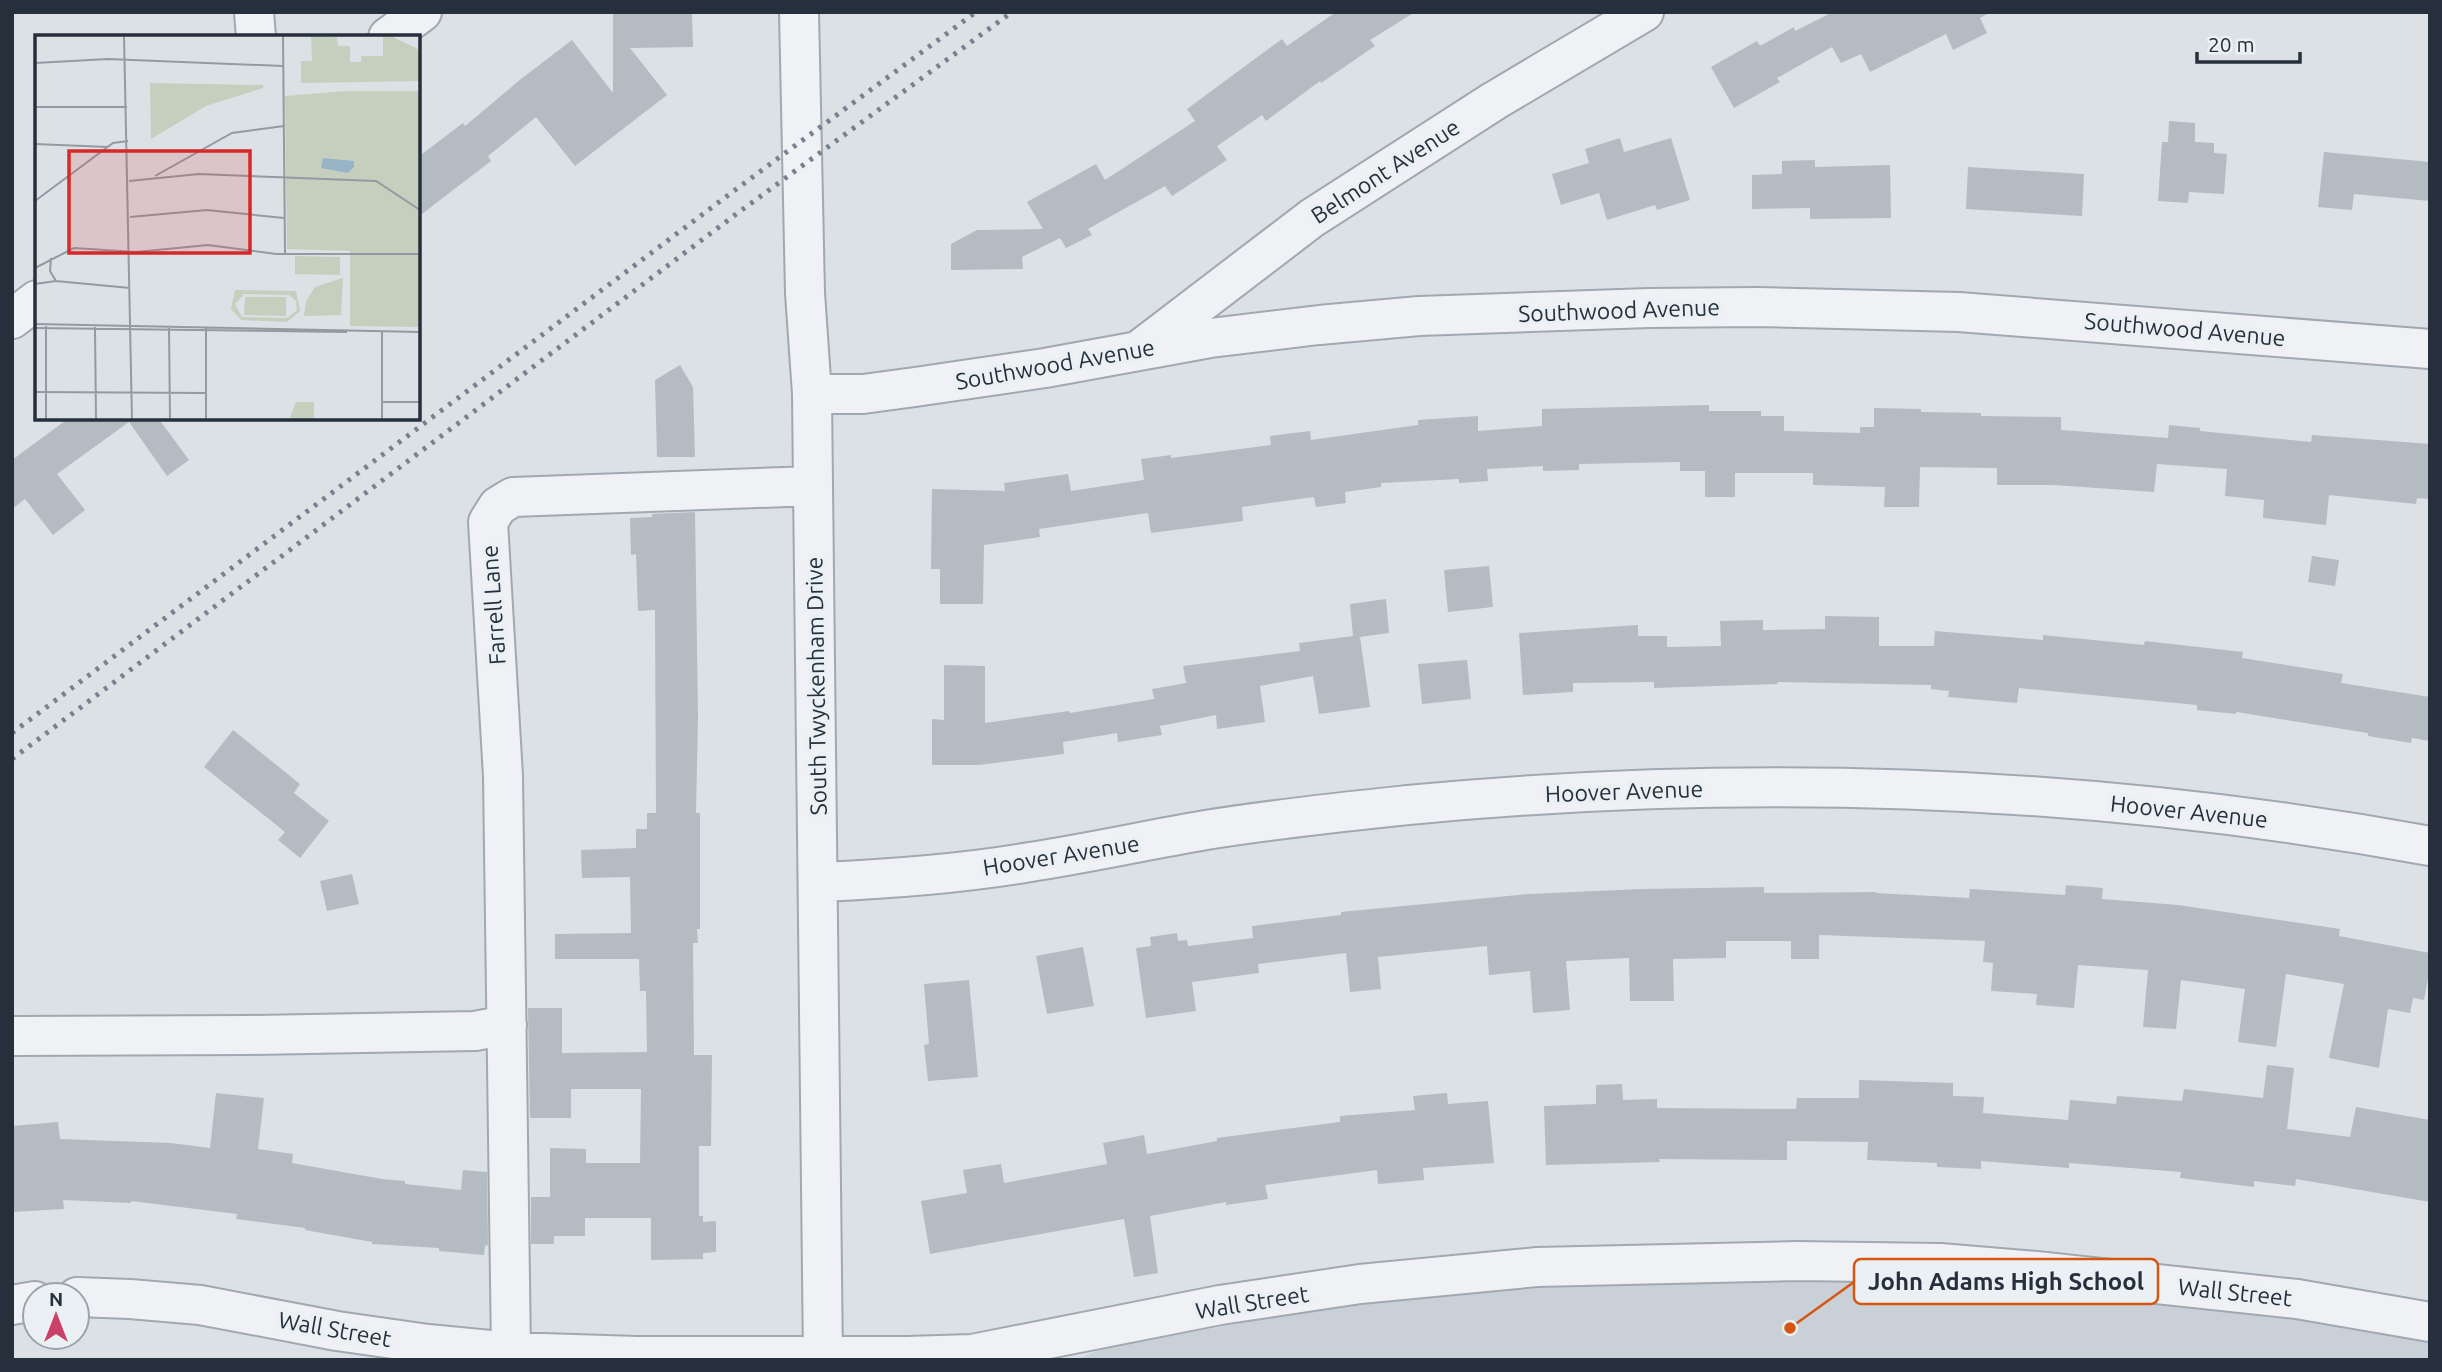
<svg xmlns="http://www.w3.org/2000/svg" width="2442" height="1372" font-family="Ubuntu,sans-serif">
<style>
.built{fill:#cad0d8}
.building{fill:#b4bbc2}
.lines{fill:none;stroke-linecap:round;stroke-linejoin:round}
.minor-casing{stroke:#a2a8b0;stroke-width:42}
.minor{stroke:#eff1f4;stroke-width:38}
.rail{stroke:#76828f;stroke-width:5;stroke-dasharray:3.5 7;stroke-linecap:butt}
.labels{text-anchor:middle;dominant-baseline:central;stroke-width:7;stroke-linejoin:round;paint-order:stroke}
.street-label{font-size:23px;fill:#26303c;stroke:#ebf0f4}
.inset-road{fill:none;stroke:#939aa2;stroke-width:2}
.view{fill:#d62828;fill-opacity:0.15;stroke:#d62828;stroke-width:3.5}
.inset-edge{fill:none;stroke:#26303c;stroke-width:3.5}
.leader{fill:none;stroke:#d55511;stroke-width:2.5}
.callout-dot{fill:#d55511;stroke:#ebf0f4;stroke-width:2.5}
.callout{fill:#ebf0f4;stroke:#d55511;stroke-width:2.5}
.callout-label{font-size:24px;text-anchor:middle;font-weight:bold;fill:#26303c}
</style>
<rect width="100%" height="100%" fill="#dce1e6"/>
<path class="built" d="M1657,1281H1927L1996,1285L2309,1318L2430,1339V1360H1076L1103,1348L1284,1315L1382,1301L1539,1288Z"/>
<path class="building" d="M613,12H692L693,47L630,48L667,95L575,166L536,117L488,156L491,161L418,217V157L463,123L465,126L521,79L572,40L613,93Z
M1336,12H1415L1370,40L1375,46L1321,83L1320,81L1266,121L1262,115L1217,146L1227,160L1172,196L1165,186L1088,229L1092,235L1066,248L1060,238L1022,257L1023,269L951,270V244L977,230L1043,229L1027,202L1096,164L1105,180L1195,121L1187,109L1282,39L1287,46Z
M1833,12H1991L1980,18L1987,33L1953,50L1946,34L1870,72L1861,54L1841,63L1832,47L1777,78L1780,82L1734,108L1711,67L1757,41L1760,46L1794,27L1795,31Z
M2169,121L2195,123V142L2214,143V153L2227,154L2224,194L2189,192L2188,203L2158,201L2162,142H2168Z
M1620,138L1624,152L1671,138L1690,200L1657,210L1655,205L1607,220L1599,193L1561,205L1552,174L1589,163L1585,149Z
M2324,152L2430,162V201L2354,194L2352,210L2318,207Z
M1815,160V167L1890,165L1891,218L1810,219V208L1752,209V175L1782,174V161Z
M1968,167L2084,174L2082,216L1966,209Z
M680,365L693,387L695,457H657L655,380Z
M1709,405V411H1761V416H1784V431L1860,433V427H1874V408L1921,409V412L1981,413V416L2061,417V430L2168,438L2169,425L2200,428V431L2311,442L2312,435L2430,444V499L2417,498L2416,504L2329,495L2326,525L2263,518L2264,500L2225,496L2227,469L2157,464L2154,492L2054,485H1997V468L1920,467L1919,507H1884L1885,487L1813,485V473H1735V497H1705V471H1680V462L1579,464V470L1543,471V466L1487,469L1488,481L1459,483V479L1381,483V487L1345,492L1346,503L1316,507L1314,497L1242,507L1243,521L1151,533L1148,513L1039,529L1040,537L984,545L983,604H940V569H931L932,489L1005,491L1004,483L1068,474L1071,491L1144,480L1141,459L1171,455V458L1271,445L1270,436L1310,431L1311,440L1418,425V420L1478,416V431L1542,426V409Z
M69,418H158L189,460L167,476L129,422L57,474L85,510L53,535L25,499L12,509V460Z
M695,512L698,718L696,813H700V929H697L698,943H693L694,1055H712L711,1146H699V1216H703V1222L716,1221V1252L703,1253V1259L651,1260V1218H585V1236H554V1244H531V1197H550V1148L586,1149V1163H640L641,1089H571V1118H530L528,1008H562V1053L647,1052L646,991H640L639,959H555V934L631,933L630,877L582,878L581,850L636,848V829H647V813H656L655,610L638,611L636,554L631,555L630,518L652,517V514Z
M2312,556L2339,560L2335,586L2308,582Z
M1489,566L1493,607L1448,612L1444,570Z
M1386,599L1389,633L1360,637L1370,707L1319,714L1313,676L1260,686L1265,722L1217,729L1216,715L1160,726L1162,735L1118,742L1117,733L1063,742L1064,754L979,765H932V719L944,720V665L985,666V723L1069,711L1070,713L1154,699L1152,689L1186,683L1183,666L1300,651L1299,643L1353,636L1350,604Z
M1825,616L1879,617V646H1934L1935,631L2043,640V635L2144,645L2145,641L2243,652L2242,658L2343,674L2341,683L2430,697V741L2412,738L2411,743L2368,736V733L2236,712V714L2197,710V705L2019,688L2017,703L1948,697L1949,691L1931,689V685L1777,682L1778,684L1654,688V682L1573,683V692L1523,695L1519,633L1638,625V636H1667V647L1721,646L1720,621L1763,620V630L1825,629Z
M1467,660L1471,699L1422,704L1418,664Z
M233,730L300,784L294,793L329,821L300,858L278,840L285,832L204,767Z
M352,874L359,904L327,911L320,881Z
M2066,885L2103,888L2102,899L2178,905L2340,929L2339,936L2430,953V968L2424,1000L2413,998L2410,1013L2388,1009L2379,1068L2329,1058L2344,984L2286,974L2276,1047L2238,1042L2245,989L2181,980L2176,1029L2143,1027L2148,970L2078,965L2074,1008L2036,1005L2037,994L1991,991L1993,963L1983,962L1985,941L1819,935V959H1791V941H1726V958L1673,959L1674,1001H1630L1629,958L1566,961L1570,1010L1533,1013L1530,971L1489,975L1487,946L1378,957L1381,989L1350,992L1346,953L1258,964L1259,973L1192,982L1196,1011L1146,1018L1136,948L1151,946L1150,937L1177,933L1178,941L1187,940L1188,946L1253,938L1252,926L1341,915V912L1528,894L1642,889L1764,887V893L1876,892V893L1969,898L1970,889L2065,895Z
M1083,947L1094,1006L1047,1014L1036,956Z
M969,980L978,1077L928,1081L924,1045L929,1044L924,984Z
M2267,1065L2294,1068L2287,1129L2350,1137L2356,1107L2430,1120V1202L2296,1179L2295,1186L2254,1181V1187L2180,1178L2181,1172L2069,1163V1168L1981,1161V1169L1937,1167V1163L1867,1160L1868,1142L1787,1141V1160L1659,1159L1660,1162L1546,1165L1544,1106L1596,1104V1085L1622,1084L1623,1100L1657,1099V1108L1796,1109L1797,1098H1859V1080L1953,1083V1096L1984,1097L1983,1113L2068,1120L2070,1100L2116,1104L2117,1096L2182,1101L2184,1089L2263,1098Z
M216,1093L264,1098L258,1149L293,1154L292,1163L382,1179L405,1181V1184L461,1190L463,1170L487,1172L488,1245L485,1246L484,1255L439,1251V1248L372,1244V1242L305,1230V1228L236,1219L237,1214L131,1201V1203L63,1200L64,1209L12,1212V1126L58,1122L60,1139L171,1143L210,1148Z
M1447,1093L1448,1104L1488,1101L1494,1163L1423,1168L1424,1180L1378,1184L1377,1170L1265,1185L1268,1199L1226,1205V1202L1150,1216L1158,1273L1134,1277L1124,1219L930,1254L921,1201L967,1193L963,1170L1001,1164L1004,1183L1107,1164L1103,1143L1144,1135L1147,1154L1217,1141V1138L1340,1122V1116L1415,1110L1413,1096Z"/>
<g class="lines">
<g class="minor-casing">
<path id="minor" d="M254,12L256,37
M799,12L805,293L812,394L813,486L823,1360
M388,37L422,12
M12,319L37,300
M1143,347L1312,218L1494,101L1644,12
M812,394H863L915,387L1045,368L1210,338L1319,325L1419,316L1649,308L1757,307L1959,312L2430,349
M819,882C890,879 960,874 1030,862C1089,853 1147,840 1206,830C1273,819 1341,812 1408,805C1752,772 2090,784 2430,846
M12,1036L248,1035L475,1031L507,1025
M77,1297L130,1299L200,1305L337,1331L428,1344L511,1352L637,1356H907L972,1354L1220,1305L1360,1284L1537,1267L1797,1261L1940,1263L2036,1271L2297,1299L2430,1322
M12,1305L35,1301
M511,1352L503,776L488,522L498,506L513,497L813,486"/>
</g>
<use href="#minor" class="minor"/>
<path class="rail" d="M12,733L723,199L976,12
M12,759L735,215L1012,12"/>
</g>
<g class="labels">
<g class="street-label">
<text transform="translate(1385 171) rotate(-33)">Belmont Avenue</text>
<text transform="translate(1619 310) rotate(-2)">Southwood Avenue</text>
<text transform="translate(2185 329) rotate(5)">Southwood Avenue</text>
<text transform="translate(1055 364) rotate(-10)">Southwood Avenue</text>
<text transform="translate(493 605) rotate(-94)">Farrell Lane</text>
<text transform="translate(816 686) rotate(-91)">South Twyckenham Drive</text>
<text transform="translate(1624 791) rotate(-2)">Hoover Avenue</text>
<text transform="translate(2189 811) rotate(6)">Hoover Avenue</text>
<text transform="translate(1061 855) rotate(-9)">Hoover Avenue</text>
<text transform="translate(2235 1292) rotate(6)">Wall Street</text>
<text transform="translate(1252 1302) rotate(-9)">Wall Street</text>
<text transform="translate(335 1329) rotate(10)">Wall Street</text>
</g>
</g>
<g transform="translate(35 35)">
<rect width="385" height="385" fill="#dce1e6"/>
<path d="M276,1L302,2L303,11H315V27H326V21H348V1L358,2L385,15V46L266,48V26H277ZM115,48L228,50V53L171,71L116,104ZM311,56H385V292L315,291V216L252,214L250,61ZM260,221L305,222V240L260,239ZM308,243L306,280L269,281L271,266L280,252ZM200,255L261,256L265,276L252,287L206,285L196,274ZM209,259L254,260L261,266L262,275L252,283L207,282L200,269ZM210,262H251V281L209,280ZM261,367H279V385H254Z" fill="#c4d0bd" fill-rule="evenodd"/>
<path d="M288,123L319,126V132L313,138L286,133Z" fill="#97b3c6"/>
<path class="inset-road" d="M89,0L97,385M248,0L250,218M0,28L73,24L248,31M0,72H92M0,109L73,112M120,141L197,98L249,91M94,146L164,139L341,146L385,175M0,166L78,108L93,106M95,182L172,175L249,183M16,223L15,236L21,246L95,253M0,233L39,213L101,217L173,210L241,219H385M0,249L21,246M0,289L385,297M11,291V385M60,292L61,385M0,293L312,297M134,293L135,385M171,293V385M347,296V385M0,357L171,358M347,367H385"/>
<path class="view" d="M34,116H215V218H34Z"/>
<rect width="385" height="385" class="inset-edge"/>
</g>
<path class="leader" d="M1790 1328L1854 1282"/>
<circle class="callout-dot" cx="1790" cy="1328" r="7"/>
<rect class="callout" x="1854" y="1259" width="304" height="45" rx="7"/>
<g class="callout-label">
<text x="2006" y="1290">John Adams High School</text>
</g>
<rect width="2442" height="1372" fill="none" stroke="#26303c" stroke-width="28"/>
<g transform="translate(56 1316)"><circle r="33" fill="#ebf0f4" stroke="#9ca3aa" stroke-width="2"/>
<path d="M0-5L12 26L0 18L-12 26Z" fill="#ca4265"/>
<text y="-10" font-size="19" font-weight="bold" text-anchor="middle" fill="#26303c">N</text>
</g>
<path d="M2197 52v10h103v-10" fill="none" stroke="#26303c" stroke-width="3.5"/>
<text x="2208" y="52" font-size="21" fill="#26303c" stroke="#ebf0f4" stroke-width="5" paint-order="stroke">20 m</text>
</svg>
